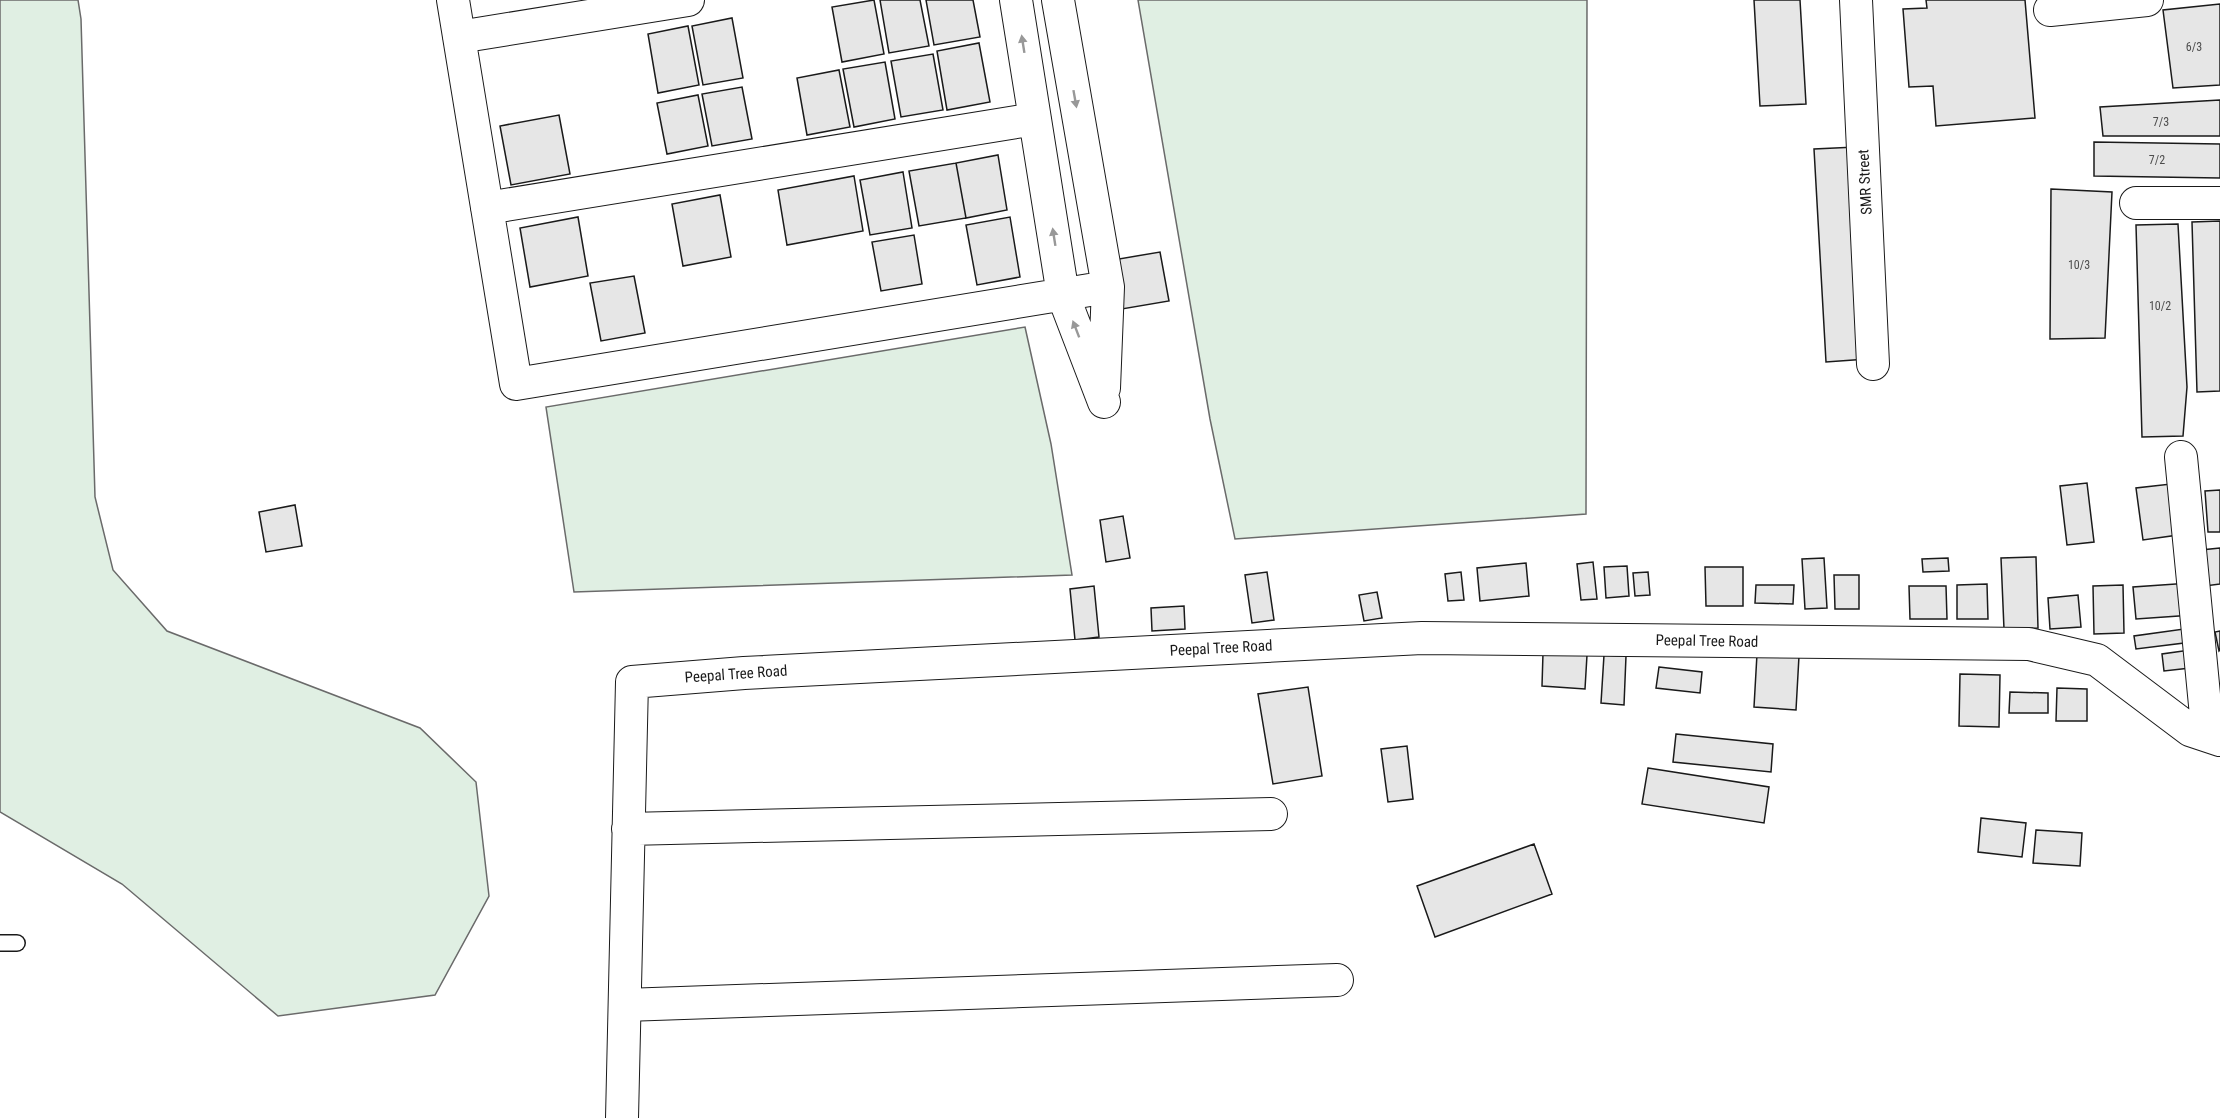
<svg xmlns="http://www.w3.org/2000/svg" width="2220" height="1118" font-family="'Roboto Condensed',sans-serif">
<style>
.green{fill:#e0efe3;stroke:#6a6a6a;stroke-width:1.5}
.building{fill:#e6e6e6;stroke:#1a1a1a;stroke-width:1.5}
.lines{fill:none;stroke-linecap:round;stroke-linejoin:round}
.lane-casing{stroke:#1a1a1a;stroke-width:18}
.street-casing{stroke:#1a1a1a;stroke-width:34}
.lane{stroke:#fff;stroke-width:15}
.street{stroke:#fff;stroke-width:32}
.oneway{fill:#989898}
.labels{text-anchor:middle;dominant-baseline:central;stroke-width:4.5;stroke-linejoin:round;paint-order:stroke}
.number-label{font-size:12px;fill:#4d4d4d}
.street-label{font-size:15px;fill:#1a1a1a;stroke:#fff}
</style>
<rect width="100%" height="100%" fill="#fff"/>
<path class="green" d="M0,0H78L81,19L95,497L113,570L167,631L420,728L476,782L489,896L435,995L278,1016L122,884L0,812Z
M1138,0H1587L1586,514L1235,539L1210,419Z
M1025,327L1051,444L1072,575L574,592L546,407Z"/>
<path class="building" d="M874,0L884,54L842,62L832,7Z
M880,0H920L929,46L889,53Z
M926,0H973L980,37L934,45Z
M1754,0H1800L1806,104L1760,106Z
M1926,0H2025L2035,118L1936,126L1933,86L1909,87L1903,9L1927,8Z
M2220,4V85L2173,88L2163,10Z
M732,18L743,78L703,85L692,26Z
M688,26L699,85L658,93L648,34Z
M979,43L990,102L947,110L937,51Z
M933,54L943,110L901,117L891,61Z
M885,62L895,119L854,127L843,69Z
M839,70L850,127L807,135L797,78Z
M742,87L752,139L712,146L702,94Z
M698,95L708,146L667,154L657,103Z
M2220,100V136H2103L2100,107Z
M559,115L570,174L511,185L500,126Z
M2094,142L2220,144V178L2094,176Z
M1856,147L1867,359L1826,362L1814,149Z
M998,155L1007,210L966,218L956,163Z
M956,163L966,218L919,226L909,171Z
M903,172L912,228L870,235L860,180Z
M854,176L863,231L787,245L778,190Z
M2051,189L2112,192L2105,338L2050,339Z
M720,195L731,257L683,266L672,204Z
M578,217L588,276L530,287L520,228Z
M1010,217L1020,277L977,285L966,225Z
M2220,221V391L2197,392L2192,222Z
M2178,224L2187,387L2183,436L2142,437L2136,225Z
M914,235L922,284L881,291L872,242Z
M1160,252L1169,301L1116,310L1107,261Z
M634,276L645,333L601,341L590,283Z
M2087,483L2094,542L2067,545L2060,486Z
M2171,484L2178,535L2143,540L2136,488Z
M2220,490V532H2208L2205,491Z
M295,505L302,546L266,552L259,512Z
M1123,516L1130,558L1106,562L1100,520Z
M2220,548V584L2205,586L2201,550Z
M2036,557L2038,628L2004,629L2001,558Z
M1824,558L1827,608L1805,609L1802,559Z
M1948,558L1949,571L1923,572L1922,559Z
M1593,562L1597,599L1581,600L1577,564Z
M1526,563L1529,596L1480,601L1477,568Z
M1627,566L1629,596L1606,598L1604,567Z
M1705,567H1743V606H1706Z
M1267,572L1274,620L1252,623L1245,575Z
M1461,572L1464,600L1448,601L1445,574Z
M1648,572L1650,595L1635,596L1633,573Z
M1834,575H1859V609H1835Z
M2190,583L2193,615L2136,619L2133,587Z
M1987,584L1988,619H1957V585Z
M1756,585H1794L1793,604L1755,603Z
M2123,585L2124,633L2094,634L2093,586Z
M1094,586L1099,637L1075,640L1070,589Z
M1909,586H1946L1947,619H1910Z
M1377,592L1382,618L1364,621L1359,595Z
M2078,595L2081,627L2050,629L2048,598Z
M1184,606L1185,629L1152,631L1151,608Z
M2191,628L2192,642L2136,649L2134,636Z
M2220,631V650L2219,651L2215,632Z
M2197,649L2199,667L2164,671L2162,654Z
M1543,653L1587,655L1585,689L1542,686Z
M1757,654L1799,656L1796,710L1754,707Z
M1604,655L1626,656L1624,705L1601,703Z
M1659,667L1702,672L1700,693L1656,688Z
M1960,674L2000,675L1999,727L1959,726Z
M1308,687L1322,776L1273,784L1258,694Z
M2057,688L2087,689V721H2056Z
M2010,692L2048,693V713H2009Z
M1676,734L1773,744L1771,772L1673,762Z
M1407,746L1413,799L1388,802L1381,749Z
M1648,768L1769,787L1764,823L1642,804Z
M1981,818L2026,823L2022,857L1978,852Z
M2036,830L2082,833L2080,866L2033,863Z
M1534,844L1552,894L1435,937L1417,886Z"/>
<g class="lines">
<g class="lane-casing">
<path id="lane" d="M0,943H17"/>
</g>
<g class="street-casing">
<path id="street" d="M453,0L516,384L1108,287
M1016,0L1063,295L1104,402
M1058,0L1108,287L1104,388
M1856,0L1873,364
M2050,10L2147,0
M459,37L688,0
M2136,203H2220
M487,208L1035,119
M2181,457L2208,736
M628,829L1271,814
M625,1005L1337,980
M622,1118L632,682L744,673L1422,638L2029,644L2097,660L2190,730L2220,740"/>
</g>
<use href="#lane" class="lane"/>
<use href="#street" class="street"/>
</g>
<defs><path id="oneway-solid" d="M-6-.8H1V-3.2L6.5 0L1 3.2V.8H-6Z" transform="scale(1.5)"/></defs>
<g class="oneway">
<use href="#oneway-solid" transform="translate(1023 44) rotate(-99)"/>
<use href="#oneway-solid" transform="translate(1075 99) rotate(80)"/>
<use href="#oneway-solid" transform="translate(1054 237) rotate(-99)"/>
<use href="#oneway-solid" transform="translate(1076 329) rotate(-111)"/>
</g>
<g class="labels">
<g class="number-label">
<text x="2194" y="47">6/3</text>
<text x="2161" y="122">7/3</text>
<text x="2157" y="160">7/2</text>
<text x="2079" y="265">10/3</text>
<text x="2160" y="306">10/2</text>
</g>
<g class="street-label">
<text transform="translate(1865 182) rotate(-93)">SMR Street</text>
<text transform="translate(1707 641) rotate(1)">Peepal Tree Road</text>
<text transform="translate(1221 648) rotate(-3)">Peepal Tree Road</text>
<text transform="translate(736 674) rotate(-4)">Peepal Tree Road</text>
</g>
</g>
</svg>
